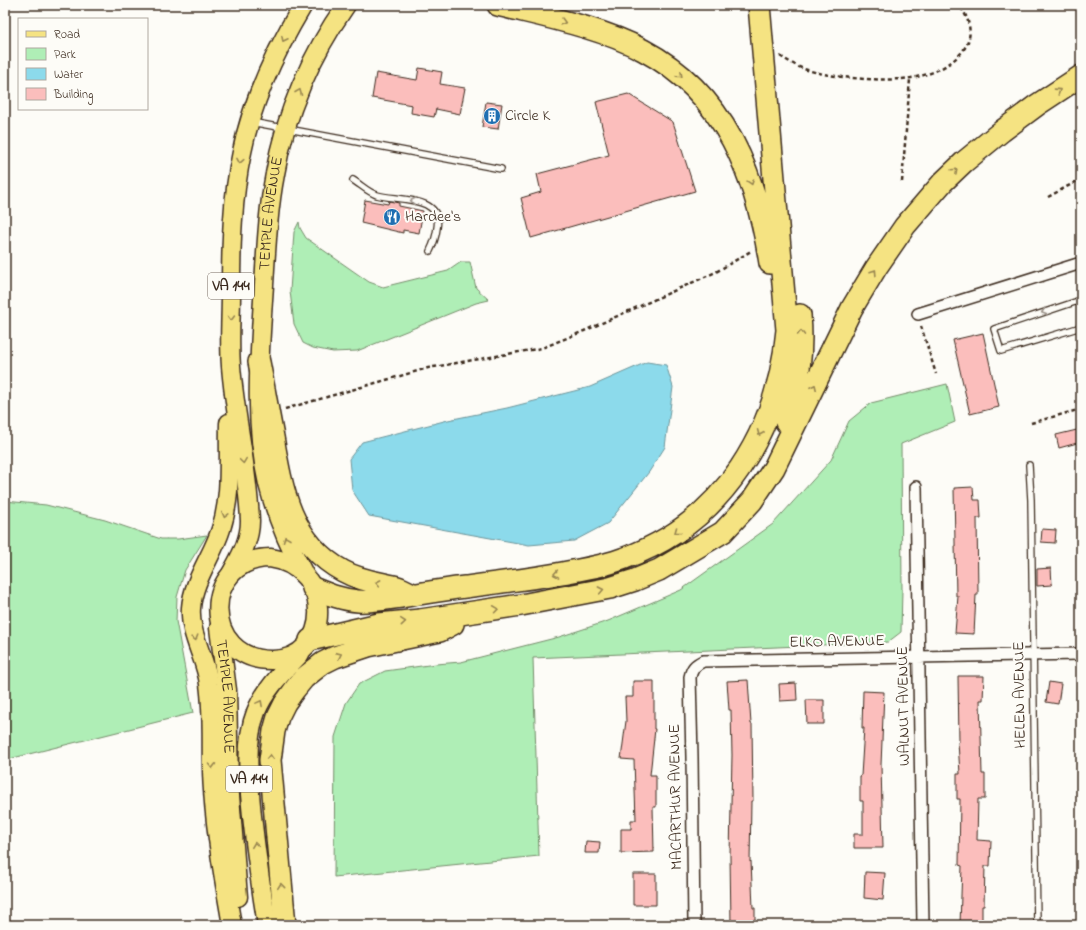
<svg xmlns="http://www.w3.org/2000/svg" width="1086" height="930" font-family="'Indie Flower',sans-serif">
<style>
.green{fill:#afeeb6;stroke:#758c6a}
.water{fill:#8cdaeb;stroke:#6c9499}
.building{fill:#fbbebc;stroke:#3b2a1e}
.lines{fill:none;stroke-linecap:round;stroke-linejoin:round}
.lane-casing{stroke:#3b2a1e;stroke-width:8}
.street-casing{stroke:#3b2a1e;stroke-width:14}
.primary-casing{stroke:#3b2a1e;stroke-width:21}
.highway-casing{stroke:#3b2a1e;stroke-width:24}
.path{stroke:#3b2a1e;stroke-width:2.5;stroke-dasharray:4 3;stroke-linecap:butt}
.lane{stroke:#fdfcf7;stroke-width:5.5}
.street{stroke:#fdfcf7;stroke-width:11}
.primary{stroke:#f5e382;stroke-width:18}
.highway{stroke:#f5e382;stroke-width:21}
.oneway{stroke:#988650}
.oneway2{stroke:#9c938a}
.labels{text-anchor:middle;dominant-baseline:central;stroke-width:4;stroke-linejoin:round;paint-order:stroke}
.shield{fill:#fdfcf7;stroke:#75695f;stroke-width:1}
.shield-label{font-size:15px;font-weight:bold;fill:#3b2a1e}
.poi-label{font-size:16px;fill:#3b2a1e;stroke:#fdfcf7;text-anchor:start}
.street-label{font-size:16px;fill:#3b2a1e;stroke:#fdfcf7}
</style>
<rect width="100%" height="100%" fill="#fdfcf7"/>
<filter id="ink" filterUnits="userSpaceOnUse"><feTurbulence type="fractalNoise" baseFrequency=".025" numOctaves="2"/><feDisplacementMap in="SourceGraphic" scale="8" xChannelSelector="R" yChannelSelector="G"/><feConvolveMatrix kernelMatrix="1 2 1 2 8 2 1 2 1" color-interpolation-filters="sRGB"/></filter>
<g filter="url(#ink)">
<path class="green" d="M299,222L300,228L306,238L369,282L383,287L448,271L461,262H470L476,288L489,300L476,303L357,351L333,352L313,348L303,343L294,324L290,291L294,232Z
M947,384L955,422L901,444L902,590L901,632L888,642L533,658L539,856L334,877L335,737L346,703L359,684L385,671L436,664L461,662L559,637L608,621L681,590L773,524L831,460L849,421L871,403Z
M5,501L46,505L105,520L161,539H178L207,535L185,570L177,597L176,621L193,713L5,760Z"/>
<path class="water" d="M647,362L666,365L673,387L665,447L649,472L608,523L574,541L529,545L369,516L352,490L349,459L362,442L448,420L507,408L590,387Z"/>
<path class="building" d="M419,68L442,72L440,84L465,88L460,114L436,109L434,117L411,113L412,105L372,98L376,73L417,80Z
M628,94L673,122L695,191L531,238L521,198L541,192L537,174L609,155L596,102Z
M486,102L502,104L498,129L482,127Z
M365,200L388,204L389,201L399,203V206L423,211L419,233L403,230V233L361,223Z
M983,333L999,407L970,414L953,340Z
M1081,429V442L1059,448L1056,435Z
M973,487L974,500H980L981,518H977L978,595H976L974,634L955,633L958,596H956L954,488Z
M1042,529L1056,530L1055,543L1041,542Z
M1051,568L1052,585L1037,586V569Z
M958,676H984L983,700H980L982,774H985V799H978L977,840L991,841L990,866H985L984,906H982V925H960L962,866L959,865L960,799H957V774H960L958,742H959Z
M748,680L751,724H752L753,801H751L750,862L751,861L753,908H755V925H731L730,856L732,755L731,710H729L727,681Z
M633,681H654V729H655L650,775H656V807H653L654,852L621,853V829H631V820H636L634,760L621,759L626,721L625,697H633Z
M1049,682L1061,684L1058,704L1046,702Z
M796,683L797,700L780,701L779,684Z
M863,691L884,692L881,765L883,848H854V834H863V801H860V776H861L864,728H862Z
M806,700H824V724H807Z
M586,841L600,842L599,853H585Z
M865,872L885,873L883,900L864,898Z
M633,874H656V905H633Z"/>
<g class="lines">
<g class="lane-casing">
<path id="lane" d="M251,122L501,169
M353,180C361,185 369,193 377,195C397,201 443,195 437,228C436,237 434,243 430,251
M1081,300L994,329L1001,351L1081,327
M1029,465L1031,500L1037,925"/>
</g>
<g class="street-casing">
<path id="street" d="M918,314L1081,263
M916,487L923,925
M694,925L692,757L690,677C692,668 695,665 703,661L1081,654"/>
</g>
<g class="primary-casing">
<g id="primary">
<path d="M229,423C228,459 232,495 221,529C213,555 193,580 191,608C189,635 206,658 209,684C214,719 210,755 213,790C216,835 224,880 232,925"/>
<path d="M270,558C335,567 333,661 271,660C202,660 200,559 270,558Z"/>
<path d="M231,574C240,557 250,541 250,521C248,469 235,418 231,366C229,342 231,317 231,293C231,246 232,198 242,152C252,100 276,50 303,5"/>
<path id="s1" d="M304,574C288,545 276,515 268,484C254,424 259,361 263,300C266,258 267,215 275,174C285,114 311,55 346,5"/>
<path id="s2" d="M219,628L227,690L229,783L238,897"/>
<path d="M267,925C261,889 256,852 252,816C249,784 244,742 256,712C265,689 283,672 300,654"/>
</g>
</g>
<g class="highway-casing">
<path id="highway" d="M498,5C546,17 599,27 643,50C726,94 756,176 770,263
M259,362C264,387 268,412 273,437C282,490 291,543 343,571C359,580 376,582 393,586C400,587 406,591 413,594
M786,422C799,389 803,350 800,315
M313,588C328,594 342,600 358,601C372,602 386,599 401,597C422,593 443,590 465,587C497,583 530,579 562,573C584,569 605,566 625,558C724,522 778,431 787,330L759,5
M310,640L379,624L420,620L521,605L610,588L635,580L659,570L723,532L752,501L774,468L852,308L876,268L905,226L943,182L964,162L1002,131L1037,105L1081,76
M285,925L270,760L274,731L278,717L285,703L295,689L304,678L323,663L335,657L368,646L440,631L453,624"/>
</g>
<path class="path" d="M780,56C788,61 796,66 804,69C831,78 882,82 911,78C931,75 957,64 967,44C973,31 968,16 959,5
M902,182L910,79
M1048,197L1081,179
M921,326L936,374
M285,409L428,368L542,348L584,331L716,272L751,251
M1031,423L1081,409"/>
<use href="#lane" class="lane"/>
<use href="#street" class="street"/>
<use href="#primary" class="primary"/>
<use href="#highway" class="highway"/>
</g>
<defs><path id="oneway-chevron" d="M-2-3.5L2.5 0L-2 3.5" fill="none" stroke-width="1.6" stroke-linecap="round" stroke-linejoin="round"/></defs>
<g class="oneway">
<use href="#oneway-chevron" transform="translate(563 22) rotate(15)"/>
<use href="#oneway-chevron" transform="translate(284 39) rotate(116)"/>
<use href="#oneway-chevron" transform="translate(680 75) rotate(42)"/>
<use href="#oneway-chevron" transform="translate(1058 91) rotate(-33)"/>
<use href="#oneway-chevron" transform="translate(299 92) rotate(-68)"/>
<use href="#oneway-chevron" transform="translate(240 161) rotate(100)"/>
<use href="#oneway-chevron" transform="translate(955 171) rotate(-43)"/>
<use href="#oneway-chevron" transform="translate(751 182) rotate(72)"/>
<use href="#oneway-chevron" transform="translate(874 272) rotate(-57)"/>
<use href="#oneway-chevron" transform="translate(231 318) rotate(90)"/>
<use href="#oneway-chevron" transform="translate(801 333) rotate(-89)"/>
<use href="#oneway-chevron" transform="translate(814 387) rotate(-65)"/>
<use href="#oneway-chevron" transform="translate(760 433) rotate(113)"/>
<use href="#oneway-chevron" transform="translate(243 461) rotate(82)"/>
<use href="#oneway-chevron" transform="translate(225 515) rotate(104)"/>
<use href="#oneway-chevron" transform="translate(677 531) rotate(144)"/>
<use href="#oneway-chevron" transform="translate(286 539) rotate(-112)"/>
<use href="#oneway-chevron" transform="translate(556 574) rotate(170)"/>
<use href="#oneway-chevron" transform="translate(378 583) rotate(-169)"/>
<use href="#oneway-chevron" transform="translate(601 590) rotate(-11)"/>
<use href="#oneway-chevron" transform="translate(496 609) rotate(-8)"/>
<use href="#oneway-chevron" transform="translate(403 622) rotate(-5)"/>
<use href="#oneway-chevron" transform="translate(195 638) rotate(73)"/>
<use href="#oneway-chevron" transform="translate(339 655) rotate(-24)"/>
<use href="#oneway-chevron" transform="translate(260 703) rotate(-62)"/>
<use href="#oneway-chevron" transform="translate(270 757) rotate(-88)"/>
<use href="#oneway-chevron" transform="translate(212 766) rotate(89)"/>
<use href="#oneway-chevron" transform="translate(255 845) rotate(-97)"/>
<use href="#oneway-chevron" transform="translate(281 886) rotate(-96)"/>
</g>
<g class="oneway2">
<use href="#oneway-chevron" transform="translate(413 201) rotate(-169)"/>
<use href="#oneway-chevron" transform="translate(1044 312) rotate(162)"/>
</g>
</g>
<defs>
<g id="building-disc" transform="scale(0.9)"><circle r="9.5" fill="#1f6fb2" stroke="#fdfcf7"/><path d="M-4-6H4V6H1V3H-1V6H-4ZM-2.5-4.3h1.7v1.8h-1.7ZM.8-4.3h1.7v1.8H.8ZM-2.5-1h1.7V.8h-1.7ZM.8-1h1.7V.8H.8Z" fill="#fff"/></g>
<g id="restaurant-disc" transform="scale(0.9)"><circle r="9.5" fill="#1f6fb2" stroke="#fdfcf7"/><path d="M-5-6h1v4h1v-4h1v4h1v-4h1v5L-1.5 .5V6h-2V.5L-5-1ZM5-6V6H3V1.5H1.5Q1.5-4 5-6Z" fill="#fff"/></g>
</defs>
<g fill-rule="evenodd">
<use href="#building-disc" x="492" y="116"/>
<use href="#restaurant-disc" x="392" y="217"/>
</g>
<g class="labels">
<g class="shield">
<rect x="208" y="273" width="46" height="26" rx="3"/>
<rect x="226" y="766" width="46" height="26" rx="3"/>
</g>
<g class="shield-label">
<text x="231" y="286">VA 144</text>
<text x="249" y="779">VA 144</text>
</g>
<g class="poi-label">
<text x="505" y="116">Circle K</text>
<text x="405" y="217">Hardee's</text>
</g>
<g class="street-label">
<text stroke="none"><textPath href="#s1" startOffset="369">TEMPLE AVENUE</textPath></text>
<text transform="translate(837 642) rotate(-1)">ELKO AVENUE</text>
<text transform="translate(1020 695) rotate(-91)">HELEN AVENUE</text>
<text stroke="none"><textPath href="#s2" startOffset="69">TEMPLE AVENUE</textPath></text>
<text transform="translate(904 706) rotate(-91)">WALNUT AVENUE</text>
<text transform="translate(676 797) rotate(-91)">MACARTHUR AVENUE</text>
</g>
</g>
<rect width="1086" height="930" fill="none" stroke="#fdfcf7" stroke-width="20"/>
<rect x="10" y="10" width="1066" height="910" fill="none" stroke="#3b2a1e" stroke-width="1.5" filter="url(#ink)"/>
<rect x="18" y="18" width="130" height="92" fill="#fdfcf7" stroke="#afa8a0"/>
<rect x="26" y="31" width="20" height="6" fill="#f5e382" stroke="#afa8a0"/>
<text x="54" y="38" font-size="12" fill="#3b2a1e">Road</text>
<rect x="26" y="48" width="20" height="12" fill="#afeeb6" stroke="#afa8a0"/>
<text x="54" y="58" font-size="12" fill="#3b2a1e">Park</text>
<rect x="26" y="68" width="20" height="12" fill="#8cdaeb" stroke="#afa8a0"/>
<text x="54" y="78" font-size="12" fill="#3b2a1e">Water</text>
<rect x="26" y="88" width="20" height="12" fill="#fbbebc" stroke="#afa8a0"/>
<text x="54" y="98" font-size="12" fill="#3b2a1e">Building</text>
</svg>
